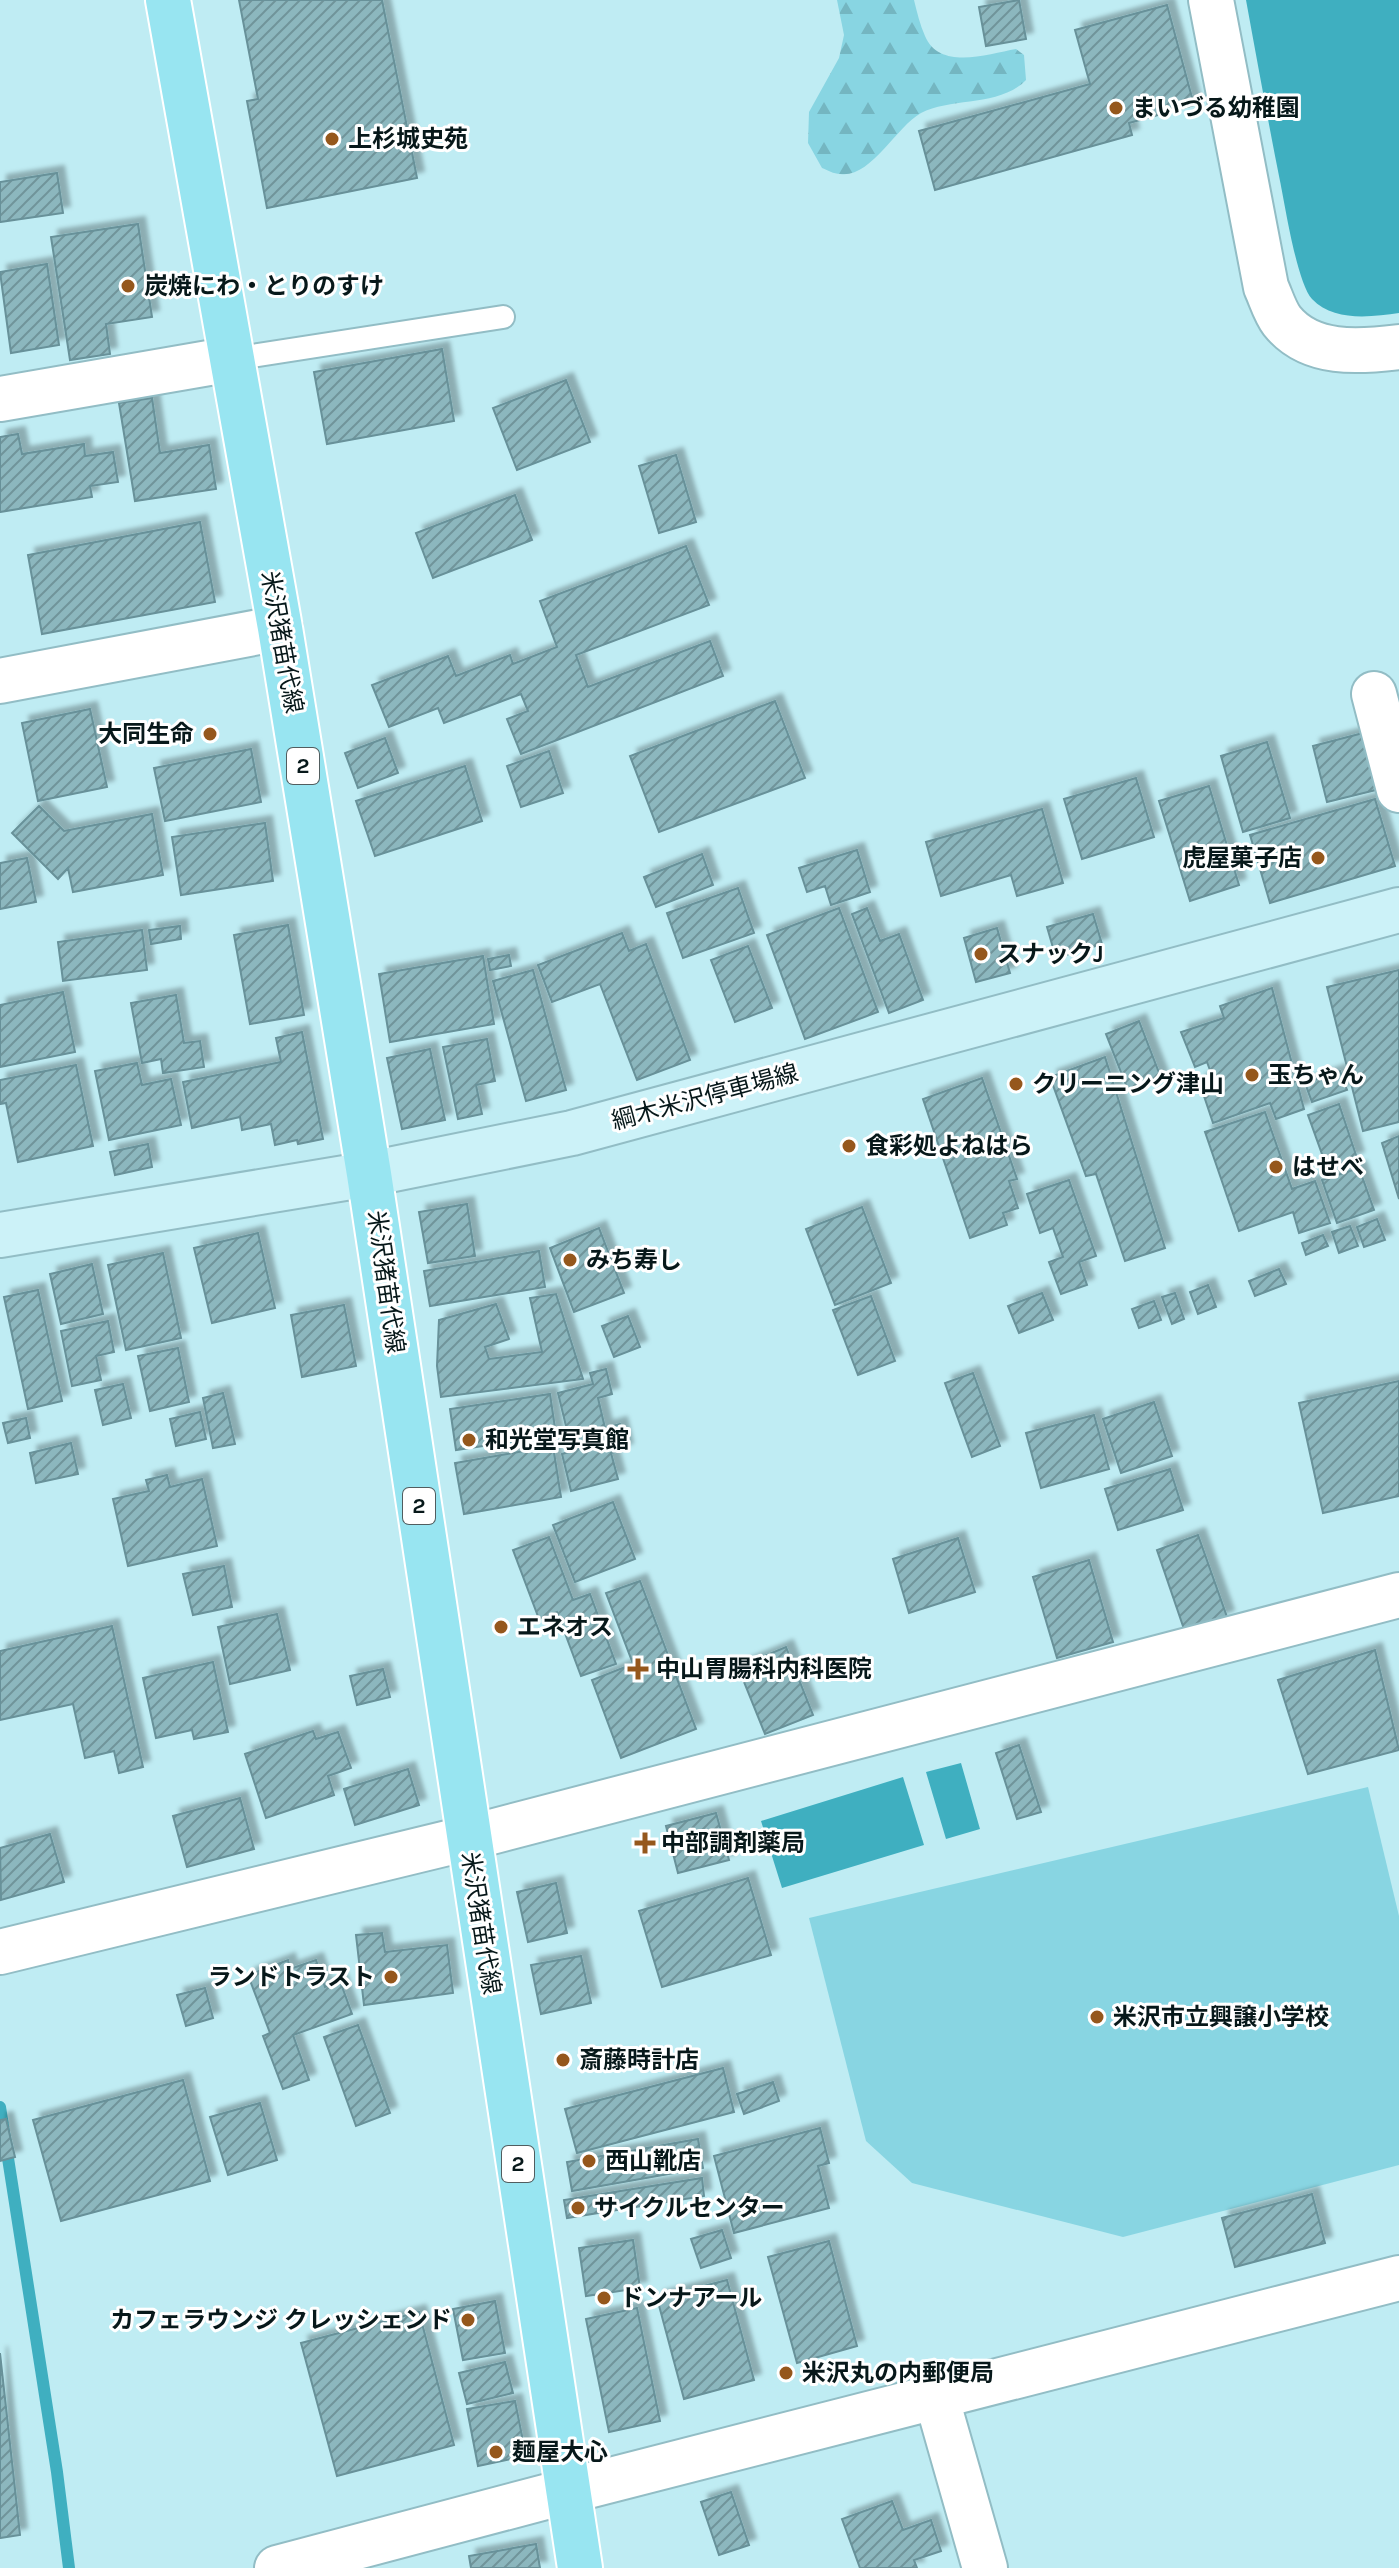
<svg xmlns="http://www.w3.org/2000/svg" width="1399" height="2568" font-family="Karla,'Noto Sans JP',sans-serif">
<style>
.forest{fill:url(#forest-firs)}
.garden{fill:#88d5e2}
.water{fill:#3fafc0}
.lines{fill:none;stroke-linecap:round;stroke-linejoin:round}
.stream{stroke:#3fafc0;stroke-width:12}
.building{fill:url(#building-hatch);stroke:#679199;stroke-width:2;filter:url(#shadow)}
.service-casing{stroke:#92bdc5;stroke-width:26}
.minor-casing{stroke:#92bdc5;stroke-width:48}
.tertiary-casing{stroke:#92bdc5;stroke-width:48}
.secondary-casing{stroke:#92bdc5;stroke-width:48}
.primary-casing{stroke:#fff;stroke-width:48}
.service{stroke:#fff;stroke-width:22}
.minor{stroke:#fff;stroke-width:44}
.tertiary{stroke:#fff;stroke-width:44}
.secondary{stroke:#ccf2f8;stroke-width:44}
.primary{stroke:#98e5f1;stroke-width:44}
.poi-dot{fill:#95571c;stroke:#fff;stroke-width:3}
.labels{text-anchor:middle;dominant-baseline:central;stroke-width:6;stroke-linejoin:round;paint-order:stroke}
.shield{fill:#fff;stroke:#515d5f;stroke-width:2}
.shield-label{font-size:22px;font-weight:bold;fill:#07181a}
.poi-label{font-size:24px;font-weight:bold;fill:#07181a;stroke:#fff;text-anchor:start}
.street-label{font-size:24px;fill:#07181a;stroke:#fff}
</style>
<defs>
<pattern id="forest-firs" width="22" height="20" patternUnits="userSpaceOnUse" patternTransform="scale(2)"><rect width="22" height="20" fill="#88d5e2"/><path d="M5 1l3.5 6h-7zM16 11l3.5 6h-7z" fill="#74b6c1"/></pattern>
<pattern id="building-hatch" width="6" height="6" patternUnits="userSpaceOnUse" patternTransform="scale(2)"><rect width="6" height="6" fill="#8cb7be"/><path d="M-1 1l2-2M0 6l6-6M5 7l2-2" fill="none" stroke="#70949a"/></pattern>
<filter id="shadow"><feDropShadow dx="7" dy="-7" stdDeviation="2" flood-color="#0004"/></filter>
</defs>
<rect width="100%" height="100%" fill="#bfecf3"/>
<path class="forest" d="M837,0H914C917,12 920,25 925,36C940,71 988,54 1016,49L1024,55L1026,80C1000,107 952,97 921,113C896,127 870,179 840,174C834,174 827,170 822,168L808,143L809,112L839,58L844,35Z"/>
<path class="garden" d="M1368,1787L1399,1916V2165L1123,2237L912,2183L866,2141L809,1918Z"/>
<path class="water" d="M1246,0H1399V313C1371,317 1334,322 1312,299C1297,283 1285,205 1280,181C1268,121 1257,60 1246,0Z
M961,1763L980,1829L946,1839L926,1772Z
M903,1777L924,1845L782,1888L761,1821Z"/>
<g class="lines">
<path class="stream" d="M0,2107L57,2472L69,2568"/>
</g>
<path class="building" d="M239,0H382L417,178L267,208L247,101L258,99Z
M1019,0L1026,39L986,46L979,7Z
M1167,5L1194,105L1129,123L1132,135L935,190L919,131L1090,84L1075,30Z
M57,173L63,213L0,222V182Z
M138,224L152,317L106,324L110,354L70,360L51,237Z
M47,264L59,345L11,353L0,272Z
M442,349L454,421L327,444L314,372Z
M566,380L590,442L517,470L493,408Z
M152,398L160,453L209,445L216,489L135,501L119,403Z
M18,434L22,454L84,444L85,456L113,452L118,482L90,486L92,497L0,512V437Z
M676,455L696,522L659,533L639,466Z
M515,495L532,540L433,578L416,533Z
M200,522L215,602L42,634L28,555Z
M686,546L709,605L576,655L588,687L710,641L723,676L521,754L507,719L528,711L521,694L444,723L438,708L389,727L372,685L448,656L456,676L510,655L513,664L557,647L540,601Z
M775,701L805,778L659,832L630,756Z
M90,709L107,787L38,801L22,723Z
M1363,733L1376,790L1327,802L1313,746Z
M385,738L398,773L358,788L345,753Z
M1267,742L1290,818L1243,832L1221,756Z
M251,749L261,802L165,821L154,768Z
M549,751L563,793L521,807L507,766Z
M465,766L482,821L375,856L356,801Z
M1136,778L1154,837L1082,859L1064,799Z
M1209,786L1239,885L1190,901L1159,801Z
M1375,799L1395,866L1270,903L1250,835Z
M39,806L64,831L152,814L163,875L73,892L68,868L58,879L12,833Z
M1042,809L1063,883L1017,896L1011,875L941,896L926,842Z
M265,823L273,881L181,895L172,837Z
M857,850L870,892L831,905L825,886L807,892L799,868Z
M702,854L713,885L656,907L644,877Z
M27,858L36,902L0,909V863Z
M738,888L754,933L683,958L667,913Z
M839,908L878,1012L805,1039L767,935Z
M867,908L880,941L899,934L923,1000L889,1013L852,914Z
M1093,914L1102,944L1056,958L1047,927Z
M288,925L304,1015L250,1024L234,935Z
M180,926L181,939L151,944L149,930Z
M997,928L1010,973L976,982L964,938Z
M142,930L147,970L63,981L58,942Z
M622,933L629,951L646,944L690,1060L637,1080L600,984L552,1002L538,965Z
M748,946L772,1008L735,1022L711,960Z
M509,955L511,966L490,970L488,959Z
M483,956L494,1024L390,1042L379,974Z
M533,970L566,1090L526,1101L493,981Z
M1399,970V1122L1363,1131L1327,987Z
M1272,988L1304,1109L1276,1119L1270,1103L1213,1123L1199,1081L1212,1076L1207,1062L1195,1067L1181,1032L1224,1018L1220,1006Z
M63,992L75,1052L0,1067V1005Z
M176,995L184,1043L200,1041L204,1067L163,1073L161,1059L142,1063L131,1003Z
M1139,1021L1161,1078L1128,1090L1106,1034Z
M302,1032L323,1139L298,1144L297,1140L275,1145L271,1124L242,1130L240,1117L192,1128L183,1082L281,1062L276,1038Z
M487,1039L495,1081L476,1085L482,1114L458,1119L443,1047Z
M430,1049L445,1120L402,1129L387,1058Z
M1105,1057L1165,1248L1125,1261L1096,1174L1086,1176L1050,1077Z
M137,1063L142,1085L171,1079L181,1125L109,1140L95,1071Z
M76,1065L93,1146L18,1162L6,1103L0,1104V1080Z
M1340,1071L1347,1090L1312,1102L1305,1083Z
M982,1078L1017,1179L1009,1181L1018,1208L1003,1213L1007,1225L970,1238L923,1099Z
M1339,1104L1357,1158L1327,1168L1308,1115Z
M1265,1112L1292,1189L1315,1181L1330,1223L1299,1233L1293,1212L1239,1231L1205,1132Z
M1399,1136V1199L1382,1143Z
M148,1144L152,1167L115,1175L110,1152Z
M1359,1168L1374,1210L1337,1223L1322,1180Z
M1069,1180L1096,1256L1079,1262L1087,1285L1061,1294L1049,1262L1063,1257L1053,1228L1040,1233L1027,1194Z
M467,1204L475,1256L428,1263L419,1212Z
M862,1207L891,1283L835,1305L806,1229Z
M1377,1219L1385,1240L1364,1247L1357,1227Z
M1350,1226L1358,1246L1339,1253L1332,1232Z
M599,1228L624,1293L574,1312L550,1248Z
M258,1233L275,1308L212,1323L194,1248Z
M1323,1235L1328,1246L1306,1255L1302,1243Z
M539,1251L545,1287L430,1306L424,1271Z
M163,1253L181,1338L126,1350L108,1265Z
M92,1264L103,1314L61,1324L50,1274Z
M1279,1269L1286,1284L1255,1296L1249,1281Z
M1208,1285L1216,1307L1198,1314L1190,1292Z
M38,1290L62,1401L28,1409L4,1297Z
M1042,1293L1053,1320L1019,1333L1008,1306Z
M1175,1293L1184,1319L1172,1324L1162,1297Z
M556,1294L583,1379L441,1397L437,1366L439,1320L496,1304L509,1339L485,1347L489,1359L542,1352L530,1298Z
M871,1296L895,1361L858,1375L833,1310Z
M1154,1301L1161,1320L1139,1328L1132,1309Z
M344,1305L356,1366L302,1377L291,1315Z
M628,1316L640,1347L614,1357L602,1326Z
M108,1321L114,1352L96,1356L101,1380L72,1386L61,1331Z
M178,1348L189,1402L150,1411L138,1356Z
M606,1369L612,1394L598,1398L605,1428L620,1424L626,1450L611,1453L618,1479L571,1491L562,1454L572,1451L558,1393L593,1384L590,1373Z
M973,1373L1000,1446L972,1457L945,1383Z
M1399,1381V1496L1323,1513L1299,1403Z
M123,1384L131,1418L103,1425L95,1390Z
M223,1393L235,1444L213,1448L203,1398Z
M550,1394L556,1435L456,1450L450,1409Z
M1154,1402L1172,1456L1121,1473L1103,1419Z
M200,1412L206,1439L176,1446L170,1419Z
M1094,1415L1109,1469L1041,1488L1026,1433Z
M26,1418L30,1438L8,1443L3,1423Z
M71,1443L78,1474L36,1483L30,1453Z
M553,1446L561,1497L464,1514L455,1463Z
M1170,1469L1183,1510L1118,1530L1105,1489Z
M167,1475L170,1487L202,1479L217,1546L128,1566L113,1499L149,1491L146,1480Z
M613,1502L635,1559L575,1582L553,1525Z
M1198,1535L1227,1617L1185,1632L1157,1550Z
M549,1537L573,1600L590,1594L616,1664L581,1676L557,1612L539,1619L513,1550Z
M958,1538L975,1592L909,1613L893,1559Z
M1089,1560L1113,1642L1057,1658L1033,1577Z
M224,1566L232,1607L193,1615L183,1574Z
M640,1581L696,1729L621,1758L592,1680L633,1664L606,1593Z
M277,1614L290,1670L230,1684L218,1627Z
M112,1626L143,1767L119,1773L114,1751L85,1758L73,1704L0,1720V1651Z
M786,1647L813,1715L765,1734L738,1667Z
M1375,1650L1399,1750L1308,1774L1278,1680Z
M213,1662L228,1732L194,1739L192,1730L156,1738L143,1678Z
M383,1669L390,1697L357,1705L350,1676Z
M313,1731L316,1739L338,1732L351,1768L328,1776L334,1795L266,1818L245,1754Z
M1019,1745L1041,1812L1017,1819L996,1753Z
M408,1769L419,1805L355,1825L344,1789Z
M240,1798L254,1849L187,1867L173,1816Z
M716,1813L729,1860L678,1873L666,1826Z
M50,1834L64,1882L1,1900L0,1848Z
M748,1878L771,1955L662,1987L639,1911Z
M556,1883L567,1933L528,1942L517,1892Z
M382,1933L385,1952L447,1945L453,1993L364,2005L356,1935Z
M581,1956L591,2003L541,2014L531,1965Z
M288,1960L290,1969L316,1960L325,1987L340,1981L352,2014L293,2035L309,2080L283,2089L263,2036L270,2033L248,1975Z
M205,1988L213,2018L186,2026L177,1995Z
M358,2025L390,2113L356,2126L324,2037Z
M723,2068L734,2112L577,2153L565,2109Z
M183,2080L210,2181L61,2221L33,2120Z
M773,2082L779,2101L744,2114L737,2094Z
M260,2103L277,2160L228,2175L210,2117Z
M6,2119L15,2157L0,2161V2120Z
M820,2128L829,2163L818,2166L829,2208L734,2233L714,2156Z
M698,2139L703,2168L572,2191L567,2162Z
M702,2178L704,2196L567,2218L564,2200Z
M1312,2194L1325,2243L1235,2267L1222,2218Z
M722,2230L731,2258L701,2268L691,2239Z
M633,2240L640,2288L586,2296L579,2248Z
M829,2241L857,2346L797,2363L768,2257Z
M727,2280L754,2380L684,2399L657,2298Z
M495,2301L505,2353L463,2360L453,2309Z
M637,2308L660,2421L609,2432L586,2319Z
M419,2312L454,2445L337,2476L301,2343Z
M0,2353L20,2535L0,2538Z
M505,2362L513,2393L467,2404L459,2373Z
M515,2401L526,2456L478,2466L467,2409Z
M731,2492L749,2545L719,2555L701,2502Z
M892,2501L903,2530L931,2520L941,2551L914,2560L917,2568H860L842,2519Z
M536,2544L540,2568H471L469,2556Z"/>
<g class="lines">
<g class="service-casing">
<path id="service" d="M232,359L503,317"/>
</g>
<g class="minor-casing">
<path id="minor" d="M0,399L232,359
M0,681L280,628
M1374,694L1399,790
M0,1952L468,1838L1399,1595
M936,2396L985,2568"/>
</g>
<g class="tertiary-casing">
<path id="tertiary" d="M1211,0L1266,287C1271,298 1275,312 1282,321C1310,356 1359,352 1399,347
M277,2568L568,2491L1399,2278"/>
</g>
<g class="secondary-casing">
<path id="secondary" d="M0,1235L369,1174L572,1133L1399,910"/>
</g>
<g class="primary-casing">
<path id="primary" d="M168,0L280,628L369,1174L580,2568"/>
</g>
<use href="#service" class="service"/>
<use href="#minor" class="minor"/>
<use href="#tertiary" class="tertiary"/>
<use href="#secondary" class="secondary"/>
<use href="#primary" class="primary"/>
</g>
<g class="poi-dot">
<circle cx="1116" cy="108" r="8"/>
<circle cx="332" cy="139" r="8"/>
<circle cx="128" cy="286" r="8"/>
<circle cx="210" cy="734" r="8"/>
<circle cx="1318" cy="858" r="8"/>
<circle cx="981" cy="954" r="8"/>
<circle cx="1252" cy="1075" r="8"/>
<circle cx="1016" cy="1084" r="8"/>
<circle cx="849" cy="1146" r="8"/>
<circle cx="1276" cy="1167" r="8"/>
<circle cx="570" cy="1260" r="8"/>
<circle cx="469" cy="1440" r="8"/>
<circle cx="501" cy="1627" r="8"/>
<path d="M634 1657h8v8h8v8h-8v8h-8v-8h-8v-8h8z"/>
<path d="M641 1831h8v8h8v8h-8v8h-8v-8h-8v-8h8z"/>
<circle cx="391" cy="1977" r="8"/>
<circle cx="1097" cy="2017" r="8"/>
<circle cx="563" cy="2060" r="8"/>
<circle cx="589" cy="2161" r="8"/>
<circle cx="578" cy="2208" r="8"/>
<circle cx="604" cy="2298" r="8"/>
<circle cx="468" cy="2320" r="8"/>
<circle cx="786" cy="2373" r="8"/>
<circle cx="496" cy="2452" r="8"/>
</g>
<g class="labels">
<g class="shield">
<rect x="287" y="748" width="32" height="36" rx="6"/>
<rect x="403" y="1488" width="32" height="36" rx="6"/>
<rect x="502" y="2146" width="32" height="36" rx="6"/>
</g>
<g class="shield-label">
<text x="303" y="766">2</text>
<text x="419" y="1506">2</text>
<text x="518" y="2164">2</text>
</g>
<g class="poi-label">
<text x="1132" y="108">まいづる幼稚園</text>
<text x="348" y="139">上杉城史苑</text>
<text x="144" y="286">炭焼にわ・とりのすけ</text>
<text x="194" y="734" text-anchor="end">大同生命</text>
<text x="1302" y="858" text-anchor="end">虎屋菓子店</text>
<text x="997" y="954">スナックJ</text>
<text x="1268" y="1075">玉ちゃん</text>
<text x="1032" y="1084">クリーニング津山</text>
<text x="865" y="1146">食彩処よねはら</text>
<text x="1292" y="1167">はせべ</text>
<text x="586" y="1260">みち寿し</text>
<text x="485" y="1440">和光堂写真館</text>
<text x="517" y="1627">エネオス</text>
<text x="656" y="1669">中山胃腸科内科医院</text>
<text x="661" y="1843">中部調剤薬局</text>
<text x="375" y="1977" text-anchor="end">ランドトラスト</text>
<text x="1113" y="2017">米沢市立興譲小学校</text>
<text x="579" y="2060">斎藤時計店</text>
<text x="605" y="2161">西山靴店</text>
<text x="594" y="2208">サイクルセンター</text>
<text x="620" y="2298">ドンナアール</text>
<text x="452" y="2320" text-anchor="end">カフェラウンジ クレッシェンド</text>
<text x="802" y="2373">米沢丸の内郵便局</text>
<text x="512" y="2452">麺屋大心</text>
</g>
<g class="street-label">
<text transform="translate(282 642) rotate(80)">米沢猪苗代線</text>
<text transform="translate(705 1097) rotate(-15)">綱木米沢停車場線</text>
<text transform="translate(386 1282) rotate(82)">米沢猪苗代線</text>
<text transform="translate(481 1923) rotate(81)">米沢猪苗代線</text>
</g>
</g>
</svg>
